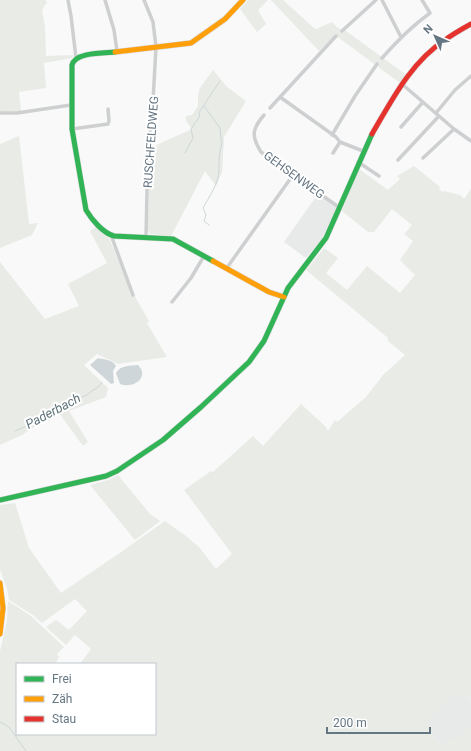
<svg xmlns="http://www.w3.org/2000/svg" width="471" height="751" font-family="Roboto,sans-serif">
<style>
.built{fill:#e8e9e9}
.green{fill:#e8ebe6}
.water{fill:#ced6d9}
.lines{fill:none;stroke-linecap:round;stroke-linejoin:round}
.stream{stroke:#ced6d9;stroke-width:1}
.fast-casing{stroke:#d5d6d7;stroke-width:6}
.slow-casing{stroke:#d5d6d7;stroke-width:6}
.jam-casing{stroke:#d5d6d7;stroke-width:6}
.street{stroke:#cecfd0;stroke-width:3.5}
.fast{stroke:#30b455;stroke-width:5}
.slow{stroke:#ff9f0a;stroke-width:5}
.jam{stroke:#e5322d;stroke-width:5}
.labels{text-anchor:middle;dominant-baseline:central;stroke-width:4;stroke-linejoin:round;paint-order:stroke}
.street-label{font-size:12px;fill:#657683;stroke:#fff}
.water-label{font-size:13px;font-style:italic;fill:#60757c;stroke:#fff}
</style>
<rect width="100%" height="100%" fill="#f9f9f9"/>
<path class="built" d="M318,194L337,208L321,240L306,258L284,242Z
M453,693L466,696L471,700V725L456,740L442,745L431,734L425,721Z"/>
<path class="green" d="M0,0H45L47,2L42,10L45,26L46,56L73,55V56L72,58L44,63L46,88L19,92L21,111L0,112Z
M248,0H268L258,10L266,24L257,32L240,9Z
M271,0H283L314,28L316,29L332,22L338,28L346,31L405,74L400,83L335,35L319,51Z
M213,70L227,87L246,101L224,137L222,172L216,186L205,171L171,236L150,234L148,230L150,148L192,129L186,121V116L192,115L198,106V94L200,88Z
M19,136L29,224L38,223L32,235L0,248V144Z
M414,166L440,187L439,189L443,192L444,191L460,195L464,199L471,189V700L466,696L453,693L426,721L435,730L431,734L442,745L450,737L456,739L471,725V751H0V651L7,621L8,601L31,616L64,647L57,654L59,657L55,664H17V734H155V664H80L91,649L75,635L66,645L46,627L56,620L69,630L87,611L75,599L42,623L33,615L9,600L7,589L0,569V505L15,503L29,548L61,593L124,550L165,521L186,536L199,547L216,569L232,554L184,490L211,471L213,472L253,436L263,446L301,404L326,427L328,431L335,420L337,422L366,397L383,375L405,355L387,340L388,338L306,270L324,248L338,258L326,273L347,290L367,266L400,293L415,275L400,260L413,241L404,234L412,225L392,209L374,232H368L342,211L359,169L388,190L400,179L397,176Z
M96,227L104,235L109,238L133,296L134,295L149,321L147,323L167,357L118,364L97,354L84,365L108,388L106,397L69,411L88,442L83,446L59,413L49,417L22,435L0,445V262L45,319L79,306L68,284L107,263L90,231Z
M118,475L150,514L160,521L135,540L90,485L108,480Z"/>
<path class="water" d="M98,358C105,360 112,359 116,366L113,371L114,383L111,384L110,383L90,365Z
M138,365C150,377 134,389 120,384L116,373C120,365 130,366 138,365Z"/>
<g class="lines">
<path class="stream" d="M204,106L220,128L221,139L222,143C219,155 219,158 219,170C219,183 209,197 203,208L206,215L204,221L209,225
M185,153L193,138L191,129L200,116L199,115L200,111L220,81
M15,431L27,426L49,411L87,395C93,388 97,391 102,382
M0,722L9,727L26,751"/>
<g class="fast-casing">
<path id="fast" d="M115,52C104,53 75,52 72,65V129L86,210C92,220 103,233 114,236L173,239L213,261
M0,500L106,476L117,471L163,440L201,407L249,362L264,341L288,288L326,238L372,134"/>
</g>
<g class="slow-casing">
<path id="slow" d="M115,52L191,43L225,19L243,0
M213,261L269,292L284,297
M0,583L3,608L0,634"/>
</g>
<g class="jam-casing">
<path id="jam" d="M372,134C392,100 411,62 445,40C453,34 462,29 471,24"/>
</g>
<path class="street" d="M68,0L71,16L76,58
M105,0L114,30L117,51
M144,0L153,22L156,47L152,119L148,148L146,237
M382,0L401,37
M342,31L376,0
M382,58C397,41 412,26 430,13L422,0
M402,84L454,129L471,141
M280,97L336,137L340,142L363,151
M270,108L336,36
M0,113H17L71,105
M436,113L455,90L471,76
M264,115C252,129 251,136 261,152L340,208
M401,127L423,102
M72,129L108,124L109,121L108,109
M332,135L355,96L377,64
M333,153L340,142
M423,158L454,129
M398,160L439,116
M358,162L379,176
M111,235L133,295
M226,269L293,175
M172,302L191,278L204,256"/>
<use href="#fast" class="fast"/>
<use href="#slow" class="slow"/>
<use href="#jam" class="jam"/>
</g>
<g class="labels">
<g class="street-label">
<text transform="translate(151 142) rotate(-86)">RUSCHFELDWEG</text>
<text transform="translate(294 175) rotate(36)">GEHSENWEG</text>
</g>
<g class="water-label">
<text transform="translate(53 411) rotate(-28)">Paderbach</text>
</g>
</g>
<rect x="16" y="663" width="140" height="72" fill="#ffffff" stroke="#c1c8cd"/>
<rect x="24" y="676" width="20" height="6" fill="#30b455" stroke="#c1c8cd"/>
<text x="52" y="683" font-size="12" fill="#657683">Frei</text>
<rect x="24" y="696" width="20" height="6" fill="#ff9f0a" stroke="#c1c8cd"/>
<text x="52" y="703" font-size="12" fill="#657683">Zäh</text>
<rect x="24" y="716" width="20" height="6" fill="#e5322d" stroke="#c1c8cd"/>
<text x="52" y="723" font-size="12" fill="#657683">Stau</text>
<g transform="translate(435 36) rotate(315)" stroke="#ffffff" stroke-width="3" paint-order="stroke">
<path d="M0-3L7 15L0 10L-7 15Z" fill="#657683"/>
<text y="-6" font-size="11" font-weight="bold" text-anchor="middle" fill="#657683">N</text>
</g>
<path d="M327 727v6h103v-6" fill="none" stroke="#657683" stroke-width="2"/>
<text x="333" y="727" font-size="12" fill="#657683" stroke="#ffffff" stroke-width="3" paint-order="stroke">200 m</text>
</svg>
